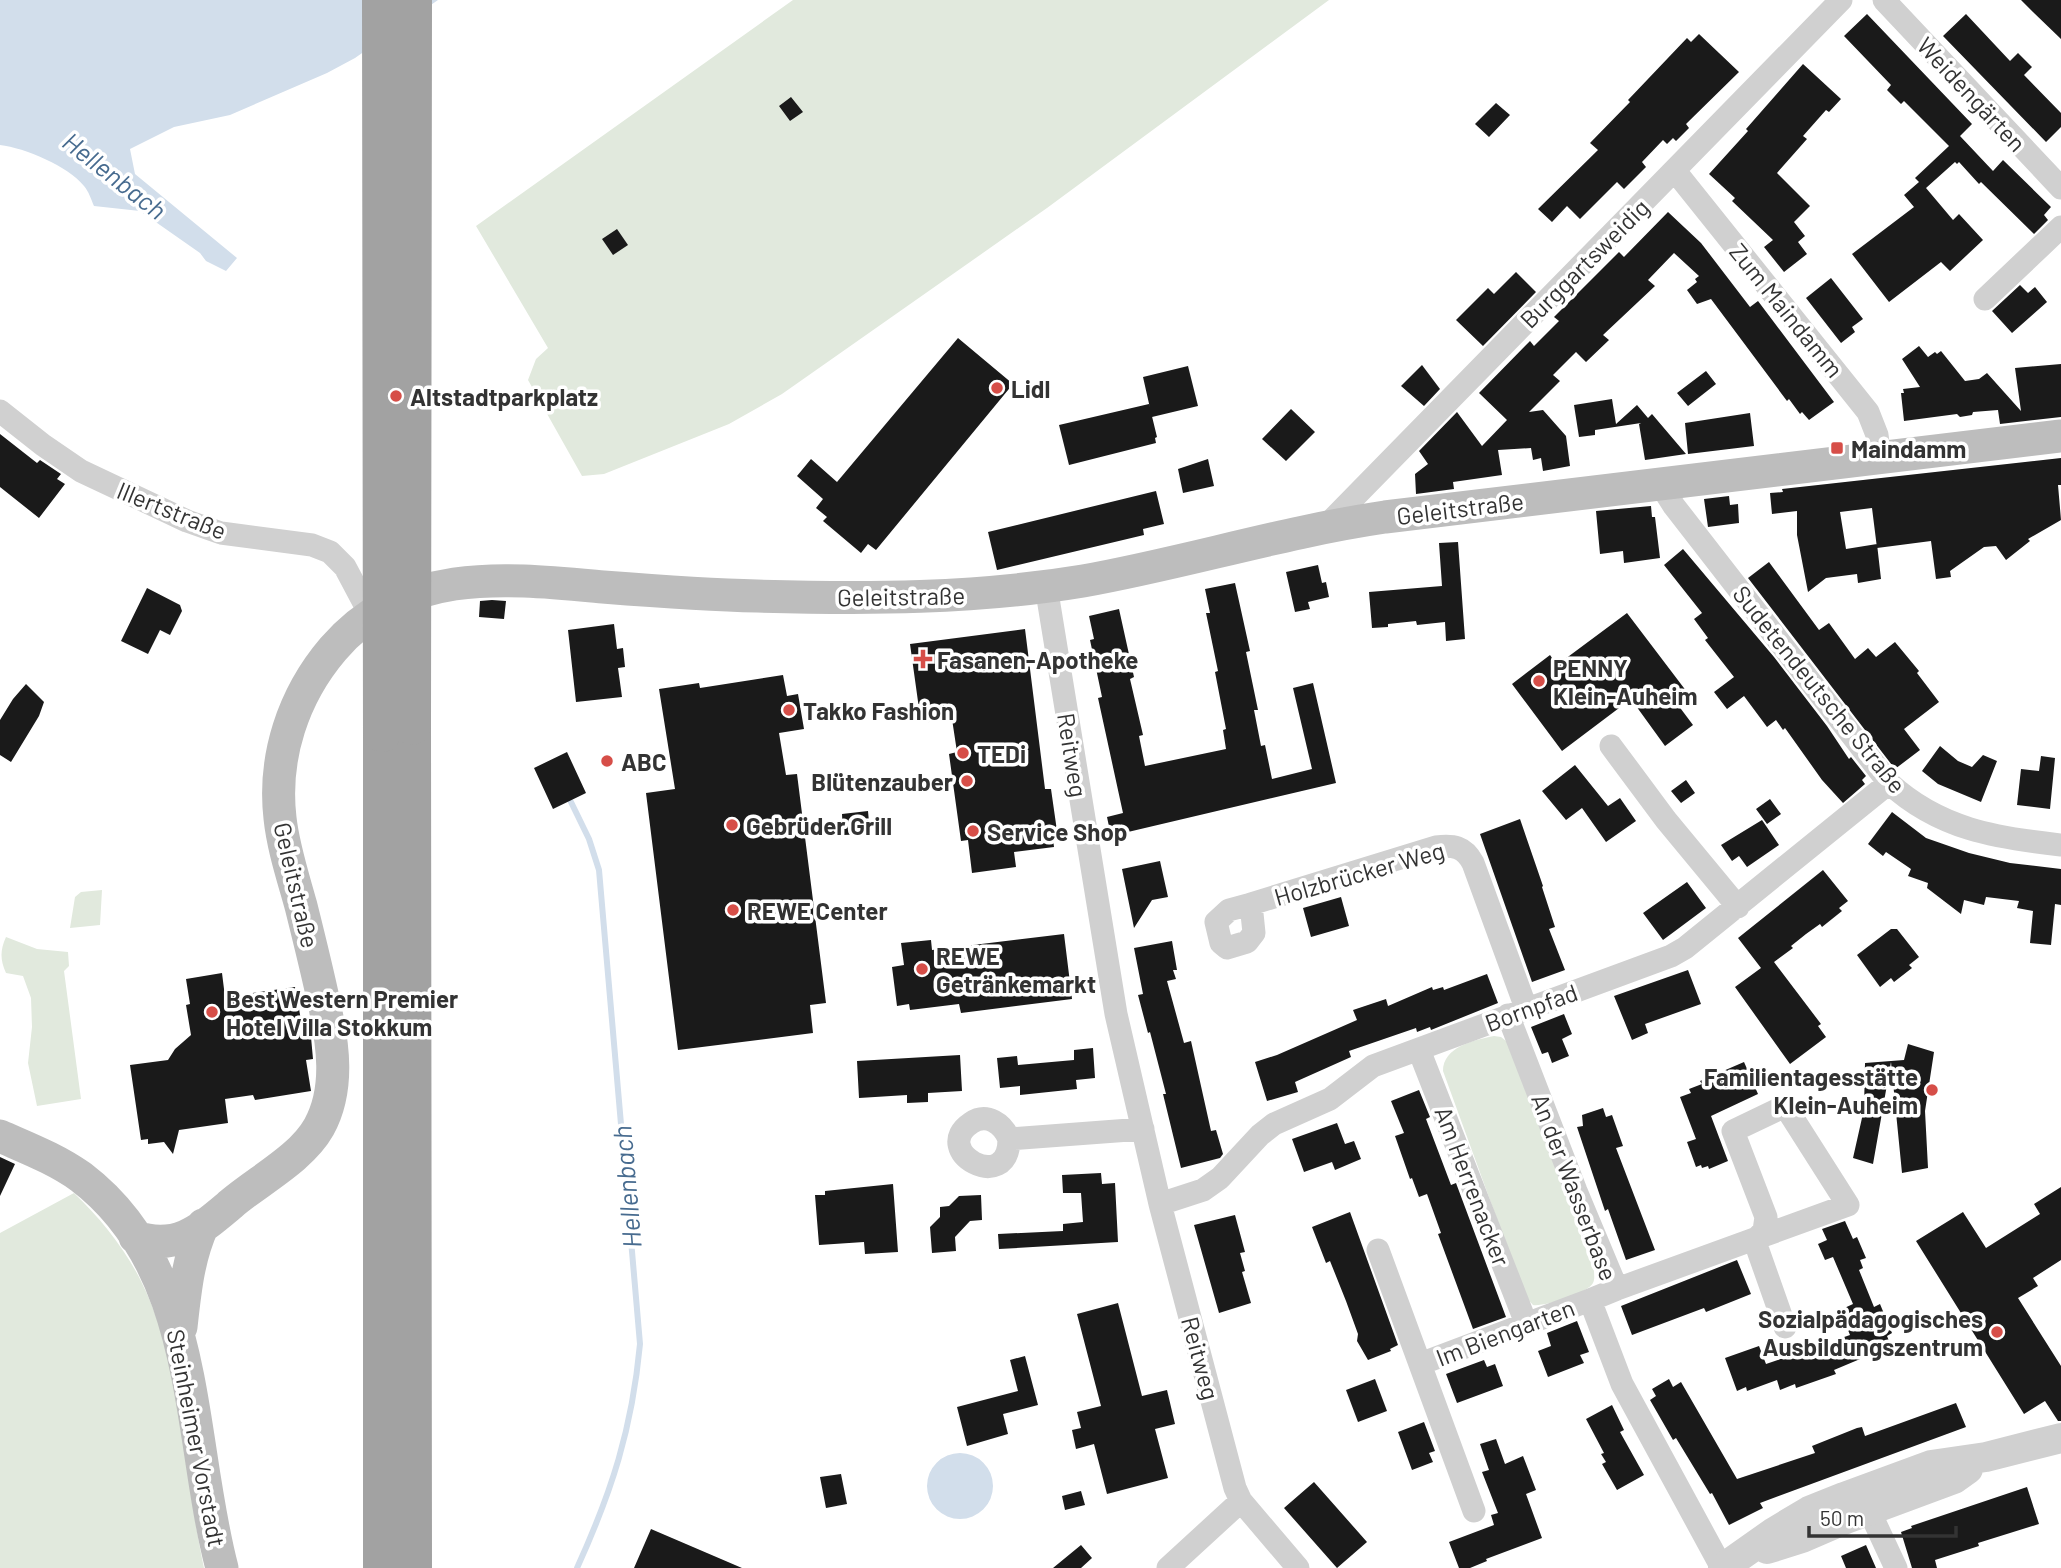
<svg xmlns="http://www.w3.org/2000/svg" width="2061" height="1568" font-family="Barlow,sans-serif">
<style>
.green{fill:#e1e9dd}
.water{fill:#d2deeb}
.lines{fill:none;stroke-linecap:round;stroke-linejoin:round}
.stream{stroke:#d2deeb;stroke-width:6}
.building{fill:#1a1a1a}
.minor{stroke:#d0d0d0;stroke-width:23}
.tertiary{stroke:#d0d0d0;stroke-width:30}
.secondary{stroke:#bdbdbd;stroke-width:33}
.trunk{stroke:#a2a2a2;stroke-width:38}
.trunk-bridge{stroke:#a2a2a2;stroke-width:38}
.poi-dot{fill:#d64e48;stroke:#fff;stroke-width:2.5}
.labels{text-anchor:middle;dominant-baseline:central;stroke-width:7;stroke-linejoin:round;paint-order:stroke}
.street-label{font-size:24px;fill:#333;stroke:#fff}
.poi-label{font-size:24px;font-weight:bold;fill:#333;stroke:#fff;text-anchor:start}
.water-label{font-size:26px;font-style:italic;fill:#476b8f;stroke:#fff}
</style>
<rect width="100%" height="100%" fill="#fff"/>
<path class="green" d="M793,0H1329L1047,208L782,394L729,424L604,474L582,476L528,380L536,359L548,348L476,226Z
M102,890L100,925L70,928L75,897L81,892Z
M6,937L37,949L68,952L69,966L64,971L81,1099L37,1106L28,1063L32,1027L31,998L23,976L6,973C0,960 0,950 6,937Z
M1494,1036L1501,1037L1510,1044L1594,1271C1594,1275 1595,1279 1593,1283C1588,1293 1544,1307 1533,1305L1525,1296L1443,1071C1443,1047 1474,1040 1494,1036Z
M74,1193C100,1218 122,1245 139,1277C185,1367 183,1472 204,1568H0V1233Z"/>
<path class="water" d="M0,0H438L355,58L327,73L230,115L174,127L130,149L135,174L237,258L226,271L206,261L200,253L140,211L94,206C91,199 89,192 84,186C68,166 25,148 0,145Z
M927 1486a33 33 0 1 1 66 0a33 33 0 1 1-66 0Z"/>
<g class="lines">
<path class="stream" d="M571,802L589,839L599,870L640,1344C632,1429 612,1491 577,1568"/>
</g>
<path class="building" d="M2021,0H2061V39L2034,13Z
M1867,14L1972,124L1960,136L1993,171L2003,160L2051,207L2044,215L2048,220L2034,234L1981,182L1979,184L1959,162L1957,164L1955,162L1926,188L1953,220L1959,214L1983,240L1950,271L1941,262L1889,302L1852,254L1914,207L1904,195L1919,182L1915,178L1949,146L1904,101L1901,104L1887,90L1891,85L1844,36Z
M1966,14L2010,61L2018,53L2032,67L2024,75L2061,113V127L2046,142L1943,36Z
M1699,34L1739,72L1686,124L1689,128L1676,141L1673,138L1667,144L1663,140L1642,162L1646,167L1624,189L1617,182L1580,219L1567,206L1552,222L1538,209L1598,150L1590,143L1630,102L1628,100L1687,38L1691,42Z
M1803,64L1841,99L1829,112L1826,110L1803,136L1807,139L1777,173L1810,206L1794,222L1805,236L1798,242L1807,254L1784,272L1764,247L1773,240L1732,201L1735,198L1709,174L1748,131L1746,129Z
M791,97L803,112L790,121L779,106Z
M1496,103L1510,115L1489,137L1475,124Z
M1668,212L1701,243L1750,307L1758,301L1834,402L1809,420L1802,412L1800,414L1789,399L1787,401L1711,299L1697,304L1687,290L1697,282L1695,279L1699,276L1674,253L1648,280L1655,286L1603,335L1609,340L1586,362L1576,352L1553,375L1560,381L1529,412L1543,410L1566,436L1570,466L1543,471L1541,458L1533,460L1531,448L1498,450L1502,475L1453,482L1454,489L1416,494L1415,474L1428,464L1419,451L1457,412L1482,446L1507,420L1479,393L1530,341L1534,346L1559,321L1554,317L1619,252L1624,257Z
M617,229L628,245L613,255L602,239Z
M1516,272L1536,292L1483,346L1456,320L1488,288L1494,294Z
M1831,278L1863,319L1852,327L1855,332L1841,343L1806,298Z
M2020,285L2028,293L2035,287L2047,302L2012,333L1992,311Z
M958,338L1013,384L876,550L868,544L861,553L823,521L827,517L816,508L823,499L797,476L811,459L837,482Z
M1919,346L1928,357L1935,352L1937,354L1941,351L1965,381L1979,379L1987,373L2021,411L2015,368L2061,364V417L2000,424L1998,410L1973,412L1972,415L1960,417L1957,414L1904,421L1901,393H1904L1903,389L1920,387L1902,359Z
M1422,365L1440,389L1424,406L1401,386Z
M1188,366L1198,406L1152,417L1143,377Z
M1706,371L1716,384L1688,406L1677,393Z
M1612,399L1616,424L1637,405L1648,418L1652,414L1686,454L1645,460L1639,424L1641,423L1595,430V435L1579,437L1574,405Z
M1149,404L1157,437L1155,438L1156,443L1069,465L1059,425Z
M1291,409L1315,432L1286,461L1262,439Z
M1750,413L1754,446L1688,454L1685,423Z
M0,434L37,463L40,460L61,474L57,479L65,484L39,518L0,487Z
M2061,458V485H2058L2061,520L2028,539L2030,541L2006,560L1996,546L1984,547L1950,571L1951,577L1936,579L1931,541L1877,548L1872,508L1840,512L1846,549L1877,544L1881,579L1858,583L1857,574L1826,578L1808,592L1797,535V511L1772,514L1770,493L1783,492L1782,489Z
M1208,459L1214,486L1183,493L1178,469Z
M1156,491L1164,524L1143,529L1144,535L997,570L988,532Z
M1729,496L1730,505L1738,504L1739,523L1708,527L1704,499Z
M1651,506L1652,517H1655L1660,558L1624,563L1623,551L1600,554L1596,511Z
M1458,542L1465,639L1446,641L1445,622L1417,625L1416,621L1388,624V627L1372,628L1369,592L1442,586L1439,543Z
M1683,549L1774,657L1827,726L1849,759L1851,757L1866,776L1862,780L1865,784L1843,803L1822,780L1785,728L1783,730L1776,720L1767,727L1744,696L1727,709L1714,692L1734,677L1705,640L1708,638L1694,619L1702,613L1664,565Z
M1769,562L1819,630L1829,623L1855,659L1868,648L1876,657L1895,642L1919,671L1917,673L1939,702L1904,729L1920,750L1895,769L1748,578Z
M1318,565L1322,583L1326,582L1329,597L1308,602L1310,609L1295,612L1286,572Z
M1235,583L1250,651L1246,652L1258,710H1254L1261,746L1265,745L1272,779L1312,769L1293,688L1313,683L1336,783L1111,836L1107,817L1123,813L1098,698L1102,697L1090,640L1094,639L1089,616L1119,609L1134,677L1130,679L1143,735L1139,736L1145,766L1226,749L1223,730L1226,729L1215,672L1218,671L1206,613H1210L1205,589Z
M147,588L180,605L182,611L170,635L160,630L148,654L121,641Z
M492,600L506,601L504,619L479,617L480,601Z
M1627,613L1690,696L1678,705L1693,725L1665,746L1631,699L1562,751L1512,684L1550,655L1557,665Z
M614,624L617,649L623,648L625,667L618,668L622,697L576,702L568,630Z
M1025,629L1045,789H1051L1058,838L1053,839L1054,847L1014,852L1016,867L972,873L968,840L961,841L949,754L957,752L952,719L921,723L910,644Z
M783,675L787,696L798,694L804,729L779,733L786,775L797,774L826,1003L810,1005L813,1033L678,1050L646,793L675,789L659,689L699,683L700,688Z
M26,684L44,702L39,716L11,762L0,755V720L13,699Z
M1940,746L1958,761L1972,767L1983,755L1997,761L1981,802L1938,784L1922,771Z
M567,752L586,793L553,809L534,768Z
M2041,756L2055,758L2050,809L2017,805L2021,769L2039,771Z
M1575,765L1608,806L1620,798L1636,821L1606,842L1582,808L1566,820L1542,791Z
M1686,780L1695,793L1681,803L1671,791Z
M1770,799L1781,814L1767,824L1756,809Z
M868,811L870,834L843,835L842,814Z
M1892,812L1926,838L1969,853L2010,863L2061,869V905L2055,904L2051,945L2030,943L2033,911L2017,908L2019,901L1986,897L1984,905L1964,900L1961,914L1927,888L1928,883L1908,876L1911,869L1886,852L1883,856L1868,844Z
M1520,819L1543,886L1542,887L1555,927L1549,929L1565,970L1532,982L1480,834Z
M1762,820L1779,845L1747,867L1739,856L1732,861L1721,845Z
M1160,861L1168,897L1152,900L1134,928L1122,869Z
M1823,870L1848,901L1839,908L1842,911L1822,927L1820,924L1806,934L1791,946L1793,948L1774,962L1821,1024L1818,1026L1826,1037L1790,1064L1735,987L1761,968L1738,938Z
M1687,882L1706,908L1663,940L1643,913Z
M1341,897L1349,926L1311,937L1303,908Z
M1891,929H1897L1919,957L1909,965L1912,968L1894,982L1891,978L1880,987L1857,955Z
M1064,934L1072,999L961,1013L959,1004L910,1010L909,1004L897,1006L892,967L904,965L901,943L931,940L932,950Z
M1172,941L1177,970H1173L1176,979L1167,981L1184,1043L1191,1041L1211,1131L1216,1130L1223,1154L1220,1158L1181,1168L1163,1094H1166L1150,1032L1148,1033L1138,995L1143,994L1134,948Z
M1688,970L1701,1004L1645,1024L1648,1033L1632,1040L1614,996Z
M222,973L225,997L295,987L301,1020L308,1018L311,1037L313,1059L306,1060L311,1091L255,1100L253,1095L225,1099L228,1123L179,1130L173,1154L164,1142L148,1144V1139L141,1140L130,1065L168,1060L175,1049L191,1035L186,1005L190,1004L186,979Z
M1487,974L1498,1003L1431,1030L1430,1027L1417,1032L1416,1028L1349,1051L1351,1057L1295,1082L1298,1092L1267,1101L1255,1062L1277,1055L1357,1020L1353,1010L1386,999L1388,1006L1432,987L1433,990L1443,987L1444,990Z
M1564,1014L1572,1034L1562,1039L1569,1056L1552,1063L1548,1052L1542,1054L1531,1027Z
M1908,1044L1934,1052L1925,1111L1928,1168L1902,1173L1891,1062L1873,1164L1853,1158L1864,1109L1865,1063L1904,1060Z
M1093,1048L1095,1078L1076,1080L1077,1089L1020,1095V1086L1000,1088L997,1058L1017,1056L1018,1065L1074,1060V1050Z
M960,1055L962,1091L928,1093V1102L907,1103V1095L859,1098L857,1061Z
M1744,1062L1758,1094L1711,1116L1728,1161L1709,1169L1708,1166L1702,1168L1701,1165L1696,1167L1687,1142L1696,1139L1680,1097L1691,1093L1689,1089L1702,1084L1700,1081Z
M1419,1090L1430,1117L1426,1119L1451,1185L1456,1183L1506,1317L1473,1329L1438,1234L1441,1233L1427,1194L1419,1197L1412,1178L1410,1179L1395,1136L1404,1133L1391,1101Z
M1603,1108L1606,1117L1612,1115L1623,1146L1616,1148L1655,1250L1626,1260L1608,1209L1605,1211L1577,1127L1583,1126L1582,1115Z
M1337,1123L1345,1144L1354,1141L1361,1159L1335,1170L1332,1162L1304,1172L1292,1139Z
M0,1157L15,1164L0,1196Z
M1101,1173L1102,1184L1115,1183L1118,1242L999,1249L998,1234L1063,1231V1224L1083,1222L1081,1193H1063L1062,1175Z
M893,1184L898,1252L865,1254L864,1242L819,1245L815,1195H825V1191Z
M2061,1187V1260L2033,1278L2038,1286L2018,1298L2061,1366V1421H2058L2045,1401L2024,1414L1916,1241L1963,1212L1986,1248L2040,1214L2034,1204Z
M981,1195L982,1220L970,1221L955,1237L956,1251L932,1253L930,1227L940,1217V1207L949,1206L959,1196Z
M1350,1212L1398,1345L1390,1349L1391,1351L1368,1360L1357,1341L1358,1334L1346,1301L1330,1261L1326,1263L1312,1227Z
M1235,1215L1245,1252L1240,1253L1245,1271L1242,1272L1251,1303L1219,1313L1194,1225Z
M1845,1221L1853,1239L1857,1237L1866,1258L1860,1260L1863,1268L1859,1270L1874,1307L1880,1304L1892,1333L1887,1336L1891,1346L1834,1370L1836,1374L1796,1388L1795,1384L1780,1390L1777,1380L1747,1391L1746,1387L1737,1391L1725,1358L1759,1346L1766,1364L1850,1335L1840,1310L1853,1304L1833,1257L1825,1260L1818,1244L1827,1240L1822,1229Z
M1737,1260L1751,1294L1706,1312L1704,1308L1632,1335L1621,1306Z
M1118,1303L1142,1396L1167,1390L1175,1424L1155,1429L1168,1478L1107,1494L1094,1444L1076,1449L1072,1430L1081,1428L1077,1412L1101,1406L1077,1314Z
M1577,1321L1589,1352L1580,1355L1584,1363L1548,1377L1538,1351L1551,1346L1547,1333Z
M1025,1356L1038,1405L1003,1414L1008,1434L967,1446L957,1407L1018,1391L1010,1360Z
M1484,1360L1487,1367L1495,1364L1503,1386L1457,1403L1446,1374Z
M1375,1379L1387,1411L1358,1422L1346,1390Z
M1669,1379L1673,1387L1681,1382L1737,1479L1815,1453L1812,1446L1857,1428L1862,1427L1865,1436L1956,1403L1966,1427L1760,1503L1763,1508L1729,1525L1712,1493L1710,1494L1676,1438L1673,1440L1650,1400L1656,1396L1652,1389Z
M1612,1405L1624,1430L1620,1432L1644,1475L1617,1490L1602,1464L1606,1462L1601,1454L1604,1453L1586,1419Z
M1424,1422L1435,1451L1429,1453L1433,1462L1412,1470L1398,1432Z
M1496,1439L1505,1464L1523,1456L1536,1490L1526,1494L1542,1538L1486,1559L1487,1561L1470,1568H1459L1449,1542L1494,1525L1491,1515L1498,1513L1482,1472L1489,1470L1480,1444Z
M841,1474L847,1504L826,1508L820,1477Z
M1314,1482L1367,1542L1337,1568L1284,1508Z
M2027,1487L2039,1524L1978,1543L1979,1546L1935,1560L1937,1568H1912L1901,1532L1912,1528L1911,1526Z
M1081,1491L1085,1505L1065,1510L1062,1496Z
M651,1529L742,1568H634Z
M1081,1545L1092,1558L1081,1568H1053Z
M1866,1545L1876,1568H1846L1841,1556Z"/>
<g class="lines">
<path class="minor" d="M1884,0L2061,188
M1675,171L1868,412L1877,435L1880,458
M1985,299L2061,227
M0,411L43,445L81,471L187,521L221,533L312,545L330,552L345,567L371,616
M1660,484L1674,506L1889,783C1939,829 1996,838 2061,845
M1326,526L1841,0
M1046,586L1116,1014L1160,1204L1235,1488L1241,1501L1298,1568
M1611,746L1666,820L1738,907
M1251,904L1254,933L1247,942L1227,948L1221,943L1216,922L1229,910L1251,904L1436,847C1453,845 1464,846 1473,863L1526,1008
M1508,1015L1576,1191L1617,1289L1590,1300L1622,1384L1722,1568
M1419,1050L1526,1323
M1009,1139C1009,1196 929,1151 971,1123C987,1112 1003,1124 1009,1139L1143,1129
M1160,1204L1203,1190L1220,1178L1260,1135L1274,1124L1330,1099L1373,1066L1671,956L1685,948L1889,783
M1754,1239L1785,1327
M1378,1250L1474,1511
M1617,1289L1757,1238L1764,1231L1766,1217L1733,1131L1785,1106L1848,1205L1757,1238
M1420,1364L1590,1300
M1869,1510L1896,1568
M1168,1568L1241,1501"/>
<path class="tertiary" d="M1767,1549L1802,1538L1846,1519L1954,1479L1968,1469
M1723,1568L1774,1532L1809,1511L1844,1497L1931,1465L1986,1457L2061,1438"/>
<path class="secondary" d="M0,1136C27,1148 56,1159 81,1177C202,1269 187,1436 222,1568
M135,1237C177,1251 200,1230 231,1204C259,1180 301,1159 319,1127C340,1089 333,1043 324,1003C317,970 309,938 301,906C293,877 283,847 280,818C273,757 293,696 333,649C404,566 506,578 603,587C654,591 706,595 757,596C866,599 975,599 1083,581C1184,563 1283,532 1385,517L2061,436
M181,1327C185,1291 188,1258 203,1225"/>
<path class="trunk" d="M412,726L413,1568
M382,1568V733"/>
<path class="trunk-bridge" d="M381,0L382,733
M412,726L413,0"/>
</g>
<g class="poi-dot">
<circle cx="997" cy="388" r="7"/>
<circle cx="396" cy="396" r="7"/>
<rect x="1830" y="441" width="14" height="14" rx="3.5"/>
<path d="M919.5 648.5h7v7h7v7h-7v7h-7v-7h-7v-7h7z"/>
<circle cx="1539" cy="681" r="7"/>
<circle cx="789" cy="710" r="7"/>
<circle cx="963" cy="753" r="7"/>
<circle cx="607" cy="761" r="7"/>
<circle cx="967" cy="781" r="7"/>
<circle cx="732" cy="825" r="7"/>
<circle cx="973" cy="831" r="7"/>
<circle cx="733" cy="910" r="7"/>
<circle cx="922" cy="969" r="7"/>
<circle cx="212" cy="1012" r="7"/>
<circle cx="1932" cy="1090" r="7"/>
<circle cx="1997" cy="1332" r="7"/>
</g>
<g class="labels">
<g class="street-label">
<text transform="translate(1972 94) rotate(47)">Weidengärten</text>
<text transform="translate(1584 263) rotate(-45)">Burggartsweidig</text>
<text transform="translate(1787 310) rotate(51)">Zum Maindamm</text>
<text transform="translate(1460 508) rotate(-7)">Geleitstraße</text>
<text transform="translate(172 510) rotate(22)">Illertstraße</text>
<text transform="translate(901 596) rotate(-1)">Geleitstraße</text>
<text transform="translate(1820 689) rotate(51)">Sudetendeutsche Straße</text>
<text transform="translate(1073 755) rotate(81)">Reitweg</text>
<text transform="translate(1359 873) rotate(-16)">Holzbrücker Weg</text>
<text transform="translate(297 885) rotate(77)">Geleitstraße</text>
<text transform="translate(1531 1007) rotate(-20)">Bornpfad</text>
<text transform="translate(1473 1186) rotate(69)">Am Herrenacker</text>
<text transform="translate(1575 1187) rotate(69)">An der Wasserbase</text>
<text transform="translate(1505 1332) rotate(-21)">Im Biengarten</text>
<text transform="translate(1201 1358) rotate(75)">Reitweg</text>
<text transform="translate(197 1438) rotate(79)">Steinheimer Vorstadt</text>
</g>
<g class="poi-label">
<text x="1011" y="388">Lidl</text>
<text x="410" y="396">Altstadtparkplatz</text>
<text x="1851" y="448">Maindamm</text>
<text x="937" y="659">Fasanen-Apotheke</text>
<text x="1553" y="667">PENNY<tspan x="1553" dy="28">Klein-Auheim</tspan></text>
<text x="803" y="710">Takko Fashion</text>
<text x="977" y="753">TEDi</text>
<text x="621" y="761">ABC</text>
<text x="953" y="781" text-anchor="end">Blütenzauber</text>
<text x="746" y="825">Gebrüder Grill</text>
<text x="987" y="831">Service Shop</text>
<text x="747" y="910">REWE Center</text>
<text x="936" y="955">REWE<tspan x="936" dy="28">Getränkemarkt</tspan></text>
<text x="226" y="998">Best Western Premier<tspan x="226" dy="28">Hotel Villa Stokkum</tspan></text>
<text x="1918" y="1076" text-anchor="end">Familientagesstätte<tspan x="1918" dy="28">Klein-Auheim</tspan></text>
<text x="1983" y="1318" text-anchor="end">Sozialpädagogisches<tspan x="1983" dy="28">Ausbildungszentrum</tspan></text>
</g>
<g class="water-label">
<text transform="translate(115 175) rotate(38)">Hellenbach</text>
<text transform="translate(626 1187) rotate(-95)">Hellenbach</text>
</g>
</g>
<path d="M1809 1526v10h147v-10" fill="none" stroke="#333333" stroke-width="3.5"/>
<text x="1820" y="1526" font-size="21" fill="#333333" stroke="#ffffff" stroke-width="5" paint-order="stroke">50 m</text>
</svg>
